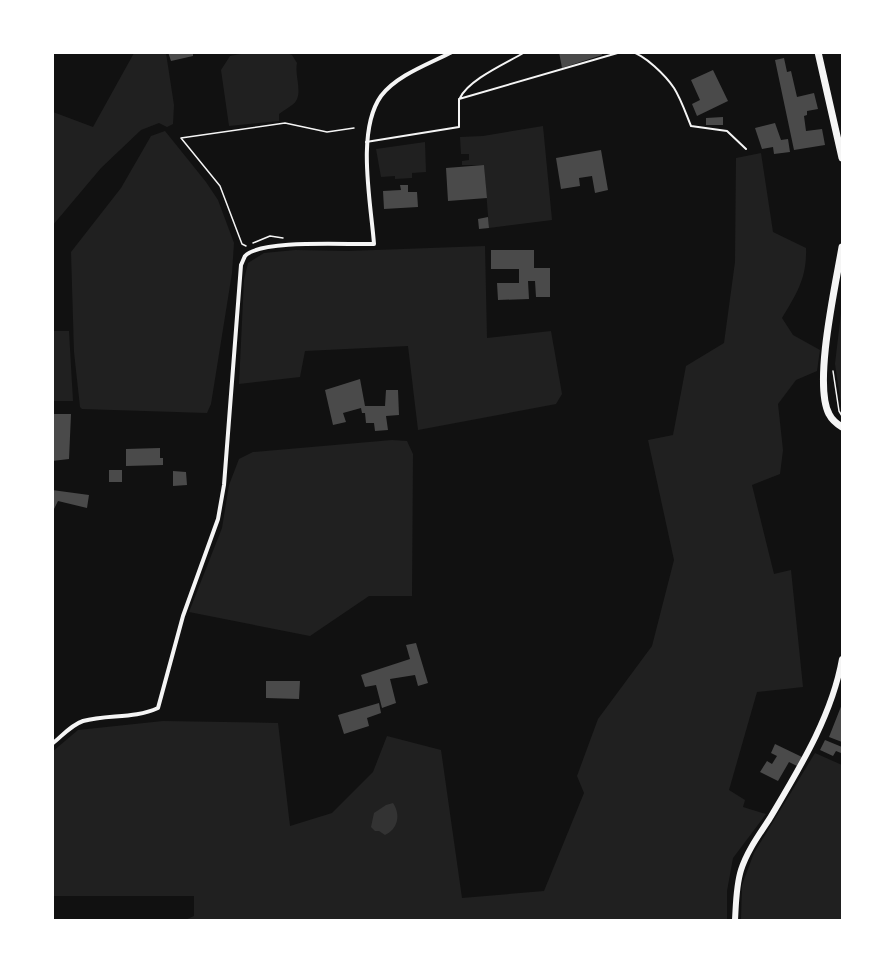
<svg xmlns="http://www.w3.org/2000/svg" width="895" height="973" font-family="Lora,serif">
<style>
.green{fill:#202020}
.water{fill:#333}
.building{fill:#4a4a4a}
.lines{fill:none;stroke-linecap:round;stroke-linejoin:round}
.path{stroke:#f5f5f5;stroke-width:1.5}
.service{stroke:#f5f5f5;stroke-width:2}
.minor{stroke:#f5f5f5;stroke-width:4}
.secondary{stroke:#f5f5f5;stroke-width:6}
.primary{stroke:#f5f5f5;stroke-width:7}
</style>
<rect width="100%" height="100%" fill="#111"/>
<path class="green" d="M134,53H166L174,105L173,124L167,127L159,123L141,130L101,168L53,225V112L93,127Z
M246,53H287L292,55L297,63C294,77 305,96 292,105C288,108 283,111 279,114V121L229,126L221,70L230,56Z
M543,126L552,220L489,228L484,165H462V161L469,160V154H461L460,137L483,136Z
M165,131L206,182L218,200L234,243L232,273L211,404L207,413L82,409L80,407L74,352L71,252L121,188L151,136Z
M425,142L426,172L412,173V178L395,179V176L381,177L376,149Z
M761,153L773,232L806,248C807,278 797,293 782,318L793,335L820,350L817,371L796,380L778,404L783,450L780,474L752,485L774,574L791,570L803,687L757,692L729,790L745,800L743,807L766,814L733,858L727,891V920H185L194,916V896H53L52,752L78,730L163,721L278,723L290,826L332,813L373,772L387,736L441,750L462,898L544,891L584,793L577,776L598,719L652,646L674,560L648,440L673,435L686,366L724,343L735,262L736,158Z
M485,246L487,338L551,331L562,394L556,404L418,430L408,346L305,351L300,377L239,384L244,280L248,263L264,253L295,250L348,251Z
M841,313L842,314V410L835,364Z
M53,331H69L73,401H53Z
M392,440L407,441L413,454L412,596H369L310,636L189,612L222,528L229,485L239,459L253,452Z
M815,753L842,765V920H741L742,885L754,853Z"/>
<path class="water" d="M393,803C401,815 398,829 385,835L379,831H375L371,827L374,813L386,805Z"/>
<path class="building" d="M168,52H193V56L171,61Z
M559,52H601L602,55L562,68Z
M784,58L787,72L791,71L797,97L814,93L818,109L807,111V115L804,116L806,131L822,129L825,145L794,150L775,60Z
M713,70L728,101L697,116L692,104L700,100L691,80Z
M723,117V125H706V118Z
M775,123L781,140L788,139L790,152L774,154L773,147L762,149L755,128Z
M601,150L608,190L595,193L592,176L579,178L580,186L561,189L556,158Z
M484,165L487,198L448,201L446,168Z
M400,185H408V192H417L418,207L384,209L383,191L401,190Z
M488,217L489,228L479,229L478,219Z
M491,250H534V268H550V297H536L535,281H528L529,299L498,300L497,283H519V269H491Z
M360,379L365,406H385L386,390H398L399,415L386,416L388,430L375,431L374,423H366L365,413H362L361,408L343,413L346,422L333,425L325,390Z
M52,414H71L69,459L52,461Z
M160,448V458H163V465L126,466V449Z
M109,470H122V482H109Z
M173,471L186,472L187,485L173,486Z
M52,490L89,495L87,508L58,501L52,513Z
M416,643L428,683L418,686L415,675L390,679L396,703L382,708L376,685L365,687L361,675L410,659L406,645Z
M266,681H300L299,699L266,698Z
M379,703L381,713L367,718L369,726L344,734L338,715Z
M842,704V742L829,737Z
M825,740L842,747L841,753L836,751L833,756L820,750Z
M775,744L802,757L797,766L789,762L778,781L760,772L767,761L772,764L777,756L771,753Z"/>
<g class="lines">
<path class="path" d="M253,243L270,236L283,238
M246,246L242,244L220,186L181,138L285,123L327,132L354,128
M833,371L839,411L842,416"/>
<path class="service" d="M631,52C644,54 666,76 674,88C681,99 686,114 691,126L727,131L746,149
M460,98C469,79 507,63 525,52
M366,142L459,127V99L621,52"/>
<path class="minor" d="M52,744C62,736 71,725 83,721C107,714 134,719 158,708L183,616L218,519L224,485L241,265C242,263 244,258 245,256C261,239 348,245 374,244C371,203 356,131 381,96C397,75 429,64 452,52"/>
<path class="secondary" d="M735,920C736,904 736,886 741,870C747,851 759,835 770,818C799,769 832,716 842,659"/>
<path class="primary" d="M818,52L842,158
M842,247C836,283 813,384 829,414C832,420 837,424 842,427"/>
</g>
<rect width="895" height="973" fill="none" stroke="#ffffff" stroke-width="108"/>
</svg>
